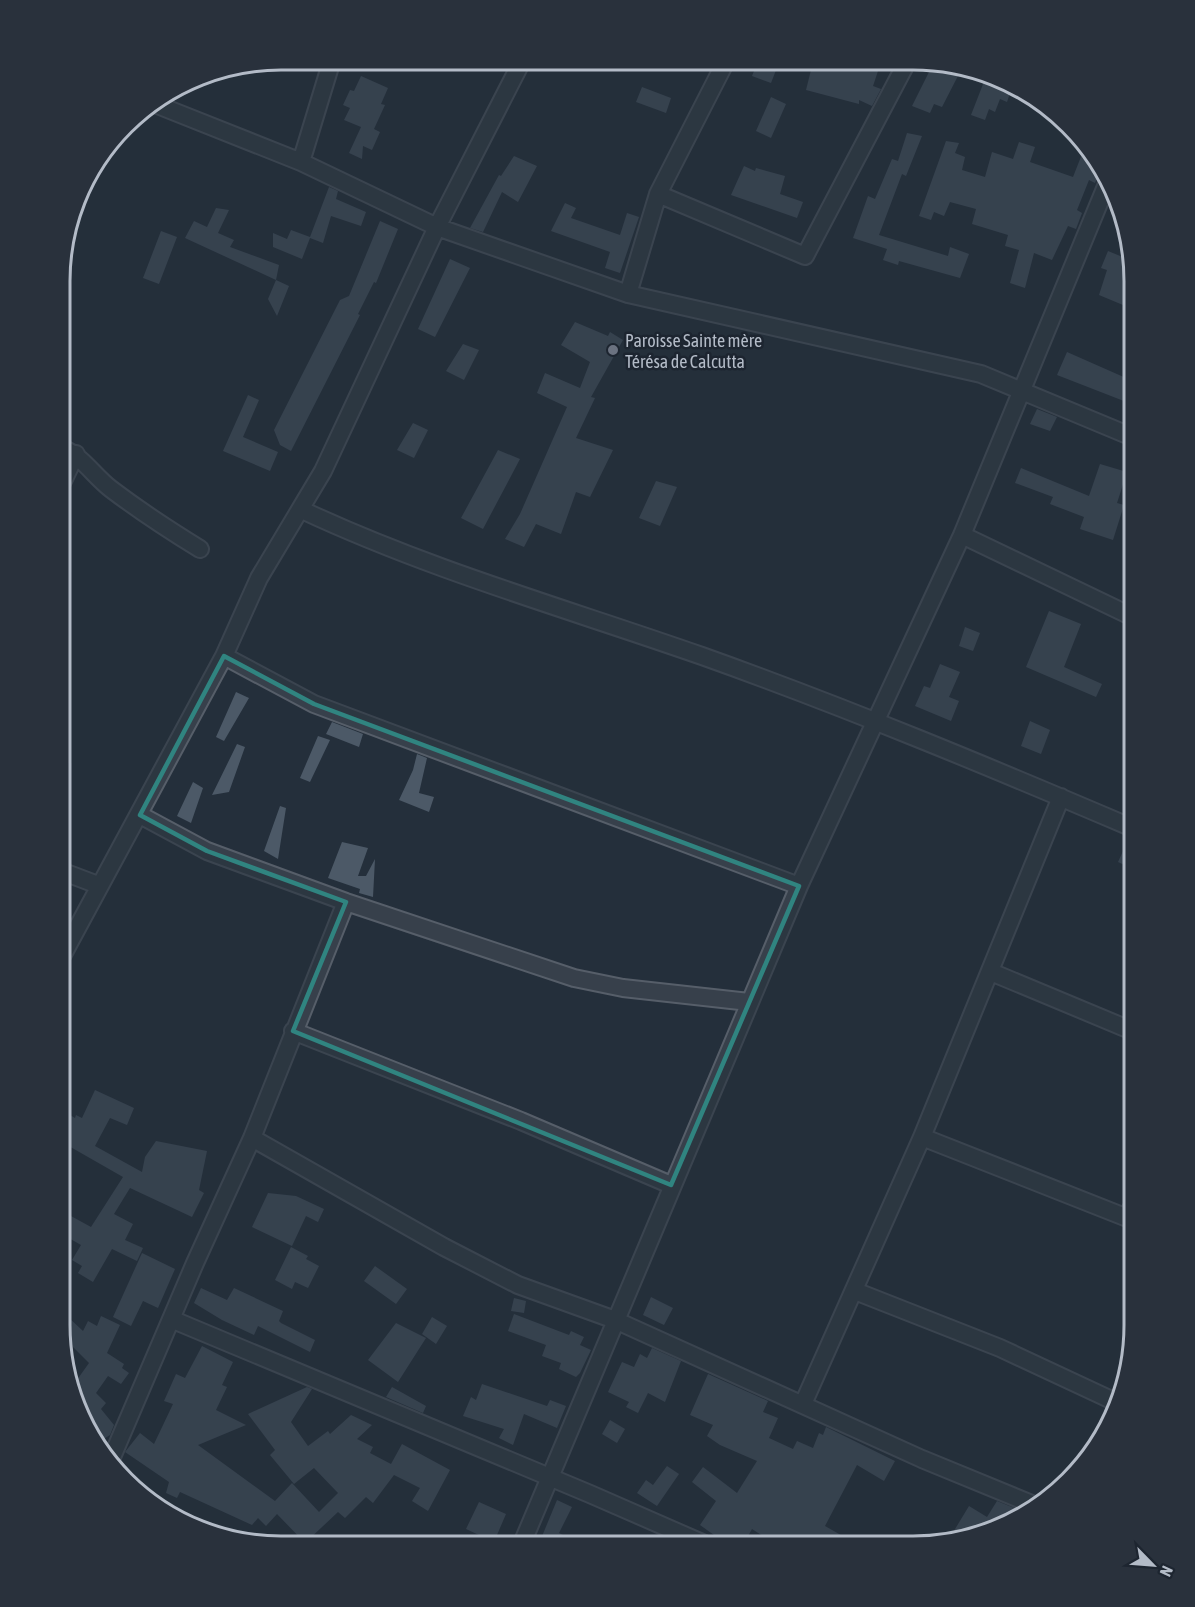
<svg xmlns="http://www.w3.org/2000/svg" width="1195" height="1607" font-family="'Asap Condensed',sans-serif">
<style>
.building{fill:#4c5967}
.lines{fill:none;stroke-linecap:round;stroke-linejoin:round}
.minor-casing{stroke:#565e69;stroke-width:20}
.minor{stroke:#37404b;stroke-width:16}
.marked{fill:none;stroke:#308480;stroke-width:4.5;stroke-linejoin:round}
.worship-dot{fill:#6b7280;stroke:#1d2530;stroke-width:2}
.labels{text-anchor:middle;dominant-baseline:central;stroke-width:5;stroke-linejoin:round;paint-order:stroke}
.poi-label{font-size:18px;fill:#b3bbc7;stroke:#1d2530;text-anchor:start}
.rim{fill:none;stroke:#b3bbc7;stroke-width:3}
</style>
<rect width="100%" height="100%" fill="#242f3b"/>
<path class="building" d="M758,61L778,65L771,83L752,76Z
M813,62H881L873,86L881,89L872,106L859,100V104L806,90Z
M934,62H943L961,70L942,107L934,104L930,113L912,106Z
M361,76L388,88L381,104L385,105L374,129L380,132L372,150L363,146L362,159L349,153L361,127L344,120L350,108L343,105L350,90L354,91Z
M985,79L1011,90L1007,102L1000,99L995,112L989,109L985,120L971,115Z
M642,87L671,98L666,113L636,102Z
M771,97L786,104L771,138L756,131Z
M907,133L922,136L906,176L902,174L879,235L948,256L950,247L969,254L960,278L899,261L898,265L883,260L887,249L853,238L868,196L875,199L892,159L898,161Z
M946,141L959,143L955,153L965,157L962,170L985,177L992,152L1013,159L1019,142L1035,147L1030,162L1073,177L1084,149L1101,169L1095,183L1089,180L1077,210L1082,213L1076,229L1068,226L1052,260L1034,253L1025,288L1010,283L1019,250L1005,246L1008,235L972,224L976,209L950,202L944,216L934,212L931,220L919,216Z
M514,156L537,166L518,202L502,192L483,232L470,228L499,175L501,176Z
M744,166L755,171L756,168L785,176L780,194L803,202L797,218L731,195Z
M329,187L338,191L336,199L366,212L361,226L331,216L323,243L310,238L302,259L273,247V233L287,239L291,230L310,237Z
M565,203L576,208L571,218L620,235L627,213L639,217L620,273L605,268L610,252L551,231Z
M216,208L229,210L218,233L234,240L230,247L279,265L276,280L185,238L194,221L207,227Z
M380,221L398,229L376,283L374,282L358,314L360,315L291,451L280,445L274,430L340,300L349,296Z
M161,231L177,237L159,284L143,278Z
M1108,251L1130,260L1135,281V310L1099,295L1107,270L1101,268Z
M450,259L470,268L435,337L418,329Z
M276,280L289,286L277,316L268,299Z
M575,322L608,336L610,332L623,340L591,397L595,398L576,438L613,450L590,497L576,492L561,534L536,524L524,547L505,539L520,514L567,407L537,393L545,373L580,388L590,362L561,345Z
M463,344L479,350L464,380L446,371Z
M1067,352L1135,382L1129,403L1057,375Z
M248,395L259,400L243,437L278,452L270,471L223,451Z
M1037,409L1057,417L1050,431L1030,424Z
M413,423L428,430L414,458L397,450Z
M498,450L520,459L483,529L461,518Z
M1100,464L1127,472L1117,503L1124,505L1113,540L1080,529L1084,517L1050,504L1053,497L1015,483L1021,468L1089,496Z
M656,481L677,487L660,526L639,518Z
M1049,611L1081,624L1064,667L1102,684L1096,697L1026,667Z
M965,627L980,633L973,651L959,646Z
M940,664L960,672L949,697L959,701L951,721L915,706L924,686L930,688Z
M236,692L249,698L224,741L216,737Z
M1030,721L1050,730L1041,754L1021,746Z
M332,722L363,734L359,747L326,734Z
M318,736L330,740L310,782L300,778Z
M237,744L245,747L229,792L212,795Z
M417,754L427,758L419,793L434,797L429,812L399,800L413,770Z
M193,782L203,788L191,823L177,816Z
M280,806L286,808L278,859L264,851Z
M1129,838L1135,839V870L1118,862Z
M342,842L368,848L358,876H366L375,859L373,897L359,893L360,889L328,878Z
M95,1090L134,1108L127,1125L110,1118L95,1146L142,1172L145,1157L156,1141L207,1151L199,1190L204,1193L192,1217L130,1188L114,1214L133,1224L125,1240L143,1248L137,1261L112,1249L93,1282L78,1273L82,1266L72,1260L81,1245L60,1233V1210L91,1227L123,1177L60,1141V1109L75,1118L76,1115L82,1118Z
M268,1193L296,1196L324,1209L318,1222L306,1216L292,1246L252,1227Z
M291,1247L308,1256L306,1259L319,1266L308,1288L295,1282L292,1289L275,1280Z
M142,1253L175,1269L158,1308L143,1301L131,1326L113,1317Z
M375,1266L407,1289L396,1304L364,1281Z
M201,1288L227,1300L234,1288L283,1311L279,1321L281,1323L315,1340L310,1352L258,1326L254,1335L222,1320L194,1303Z
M651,1297L673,1308L664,1325L643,1315Z
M514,1298L526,1301L524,1313L511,1311Z
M514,1314L569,1335L571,1331L584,1337L580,1345L591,1350L580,1373L576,1377L559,1369L561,1363L542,1356L546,1345L508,1331Z
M101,1316L120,1325L107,1353L124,1364L122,1368L129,1373L121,1384L108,1376L96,1393L106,1403L101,1409L114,1425L110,1435L99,1442L83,1424L74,1384L89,1363L63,1337L60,1326L68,1317L83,1331L88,1321L97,1326Z
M432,1317L447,1326L436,1344L422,1334Z
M396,1323L426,1338L398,1382L368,1360Z
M202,1346L233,1362L222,1385L227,1387L216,1410L246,1425L198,1445L275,1501L292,1483L319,1512L338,1493L314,1468L294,1484L270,1455L275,1450L248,1414L307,1387L312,1389L291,1422L308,1446L328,1431L330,1434L351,1415L372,1425L357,1439L373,1447L370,1453L391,1464L402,1444L450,1470L428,1511L412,1501L420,1488L394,1475L373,1503L366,1497L345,1518L338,1512L305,1543L277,1514L266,1526L258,1518L252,1525L180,1492L177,1498L166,1493L169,1482L125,1452L140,1433L154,1444L173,1404L164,1401L176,1374L185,1378Z
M652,1348L681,1361L665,1402L648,1393L638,1413L626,1407L629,1402L608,1392L622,1362L634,1367L640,1354L647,1358Z
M708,1374L768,1401L763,1412L778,1418L769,1438L793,1449L797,1441L813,1448L819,1433L823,1435L826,1427L895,1461L884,1481L857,1465L825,1526L862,1547H780L752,1529L742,1547L714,1535L700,1525L716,1501L692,1482L703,1467L737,1493L757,1461L720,1445L707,1436L713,1425L690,1415Z
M482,1384L547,1406L550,1400L566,1406L557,1428L524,1414L513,1445L499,1438L504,1429L463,1416L471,1397L476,1400Z
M392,1387L426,1406L423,1413L386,1397Z
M610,1420L625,1429L617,1443L602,1434Z
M667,1466L679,1474L657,1506L637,1493L646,1480L653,1485Z
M557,1500L572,1507L559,1533L585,1546H538Z
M997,1501L1019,1510L1010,1524L949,1539L969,1506L987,1517Z
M479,1502L506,1514L494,1542L466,1529Z"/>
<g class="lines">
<g class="minor-casing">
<path id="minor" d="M155,104L301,162L437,227L628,294L981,374L1135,438
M301,162L332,60
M658,194L805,256L907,62
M628,294L658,194L726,61
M62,448C83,457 93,475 111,489C140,511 169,530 200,549
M62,483L76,454
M302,510C430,570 568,609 702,656C848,708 992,768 1135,829
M962,535L1135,618
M224,656L314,704L799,886
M140,815L207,851L346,902L574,978L623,988L749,1002
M61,871L98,885
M61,958L224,656L259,578L323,471L437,227L522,61
M991,972L1135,1032
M293,1031L521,1121L671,1185
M922,1137L1135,1221
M252,1138L444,1247L518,1285L615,1320L922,1459L1034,1505
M1127,1217L1135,1201
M855,1291L1000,1348L1120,1404
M171,1319L590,1494L709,1546
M803,1404L922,1137L1061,797
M112,1457L195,1263L252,1138L346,902
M521,1546L799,886L962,535L1109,179"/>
</g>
<use href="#minor" class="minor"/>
</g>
<path d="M0 0H1195V1607H0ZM224,656L314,704L799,886L671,1185L293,1031L346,902L207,851L140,815Z" fill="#242f3b" fill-opacity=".55" fill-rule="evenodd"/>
<path class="marked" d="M224,656L314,704L799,886L671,1185L293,1031L346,902L207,851L140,815Z"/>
<circle class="worship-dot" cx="613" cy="350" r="6"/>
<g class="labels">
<g class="poi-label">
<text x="625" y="340">Paroisse Sainte mère<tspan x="625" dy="21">Térésa de Calcutta</tspan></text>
</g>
</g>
<path d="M0 0H1195V1607H0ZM281 70H913A211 211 0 0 1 1124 281V1325A211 211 0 0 1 913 1536H281A211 211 0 0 1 70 1325V281A211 211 0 0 1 281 70Z" fill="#29313c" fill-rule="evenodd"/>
<path class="rim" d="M281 70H913A211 211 0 0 1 1124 281V1325A211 211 0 0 1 913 1536H281A211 211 0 0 1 70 1325V281A211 211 0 0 1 281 70Z"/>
<g transform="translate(1153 1565) rotate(115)" stroke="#1d2530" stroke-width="4.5" paint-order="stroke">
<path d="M0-4.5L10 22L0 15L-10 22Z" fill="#b3bbc7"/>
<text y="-9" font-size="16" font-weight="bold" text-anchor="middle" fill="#b3bbc7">N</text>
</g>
</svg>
